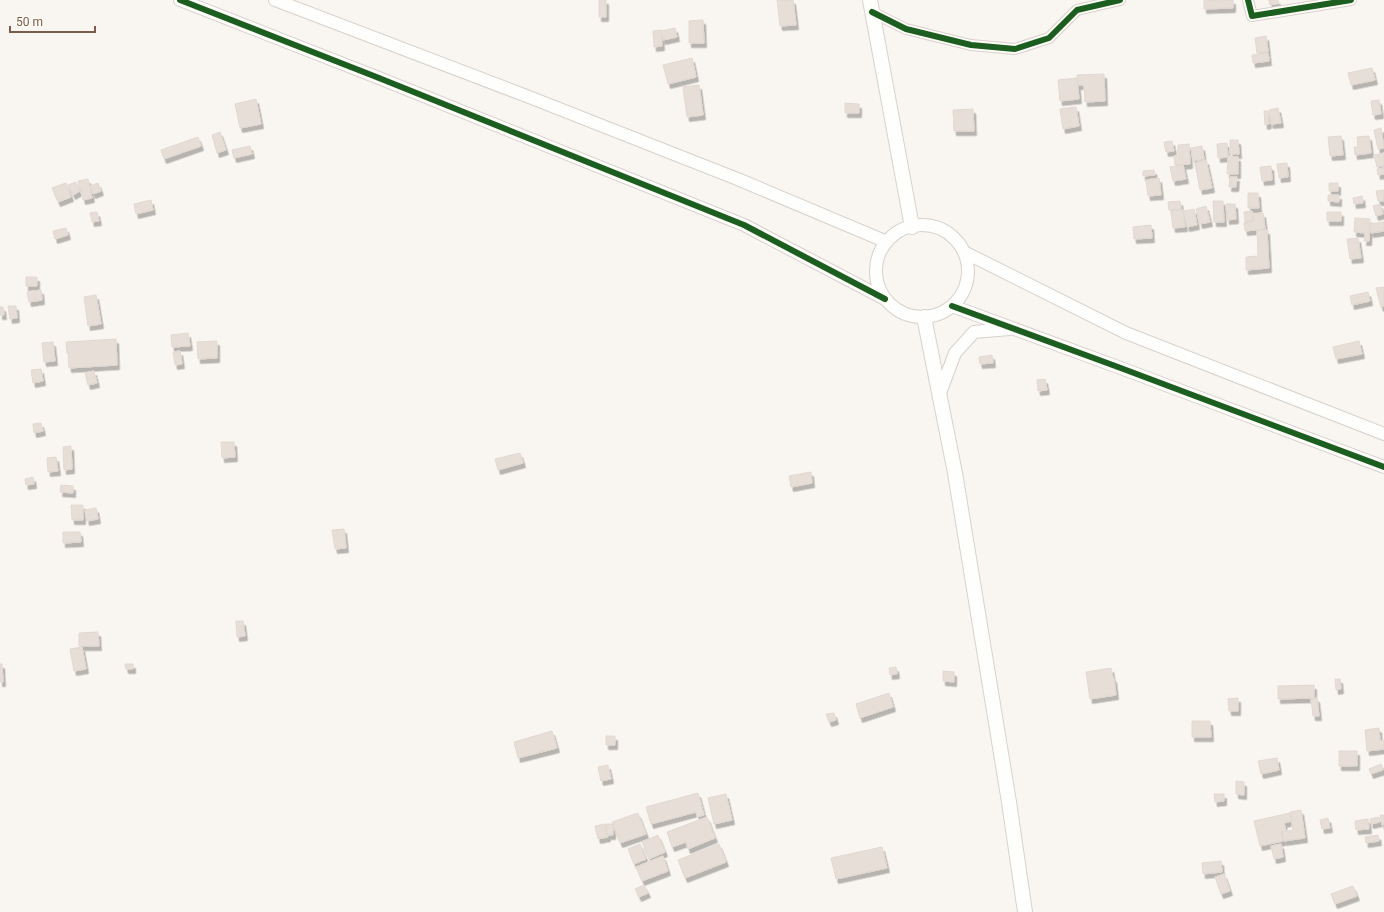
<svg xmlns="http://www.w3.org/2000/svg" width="1384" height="912" font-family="Roboto,sans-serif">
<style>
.building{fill:#e6ded7;stroke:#e2d8d2;filter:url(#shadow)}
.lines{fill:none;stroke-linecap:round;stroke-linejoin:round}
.minor-casing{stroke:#d7d1cb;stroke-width:12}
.tertiary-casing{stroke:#d7d1cb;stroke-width:14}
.secondary-casing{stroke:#d9d2cb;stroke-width:16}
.minor{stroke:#fefefd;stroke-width:10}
.tertiary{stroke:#fefefd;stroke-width:12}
.secondary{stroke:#fefefd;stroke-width:14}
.cycleway-casing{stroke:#fffaf3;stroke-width:8}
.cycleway{stroke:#1b5e20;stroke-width:6}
</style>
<defs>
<filter id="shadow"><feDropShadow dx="2.5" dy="4.5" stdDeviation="0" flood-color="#0004"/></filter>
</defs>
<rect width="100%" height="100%" fill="#f9f5f0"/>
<path class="building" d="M599,0H606V17H599Z
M777,0H793L796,25L780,26Z
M1204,0H1233V8L1204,9Z
M1269,0H1278L1279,3L1270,5Z
M703,20L704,43H689V21Z
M675,28L677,37L663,40L661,31Z
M661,30L662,46L654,47L653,31Z
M1266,36L1268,52L1257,53L1255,38Z
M1268,53L1269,61L1253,63L1252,55Z
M692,58L696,77L668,84L663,65Z
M1372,68L1375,80L1351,85L1348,73Z
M1104,74L1105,101L1085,102L1084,85H1078L1077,75Z
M1077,78L1079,99L1060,101L1058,80Z
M699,85L703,115L687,117L683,87Z
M256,99L261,124L240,128L235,104Z
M1379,100L1381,114L1373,115L1371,101Z
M845,103L859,104V113H845Z
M1076,107L1079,126L1063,129L1060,109Z
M1278,108L1281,123L1271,124L1269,110Z
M973,109L974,131H954L953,110Z
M1264,111H1268L1269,124L1265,125Z
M1381,128L1384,148L1378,149L1374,130Z
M220,132L226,150L217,153L212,135Z
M1341,136L1343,155L1330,156L1328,137Z
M1369,136L1371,153L1355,155L1354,147H1358L1357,137Z
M198,137L201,146L164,159L161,150Z
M1230,140H1238L1239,154H1230Z
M1172,141L1174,151L1166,152L1164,142Z
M1227,143L1228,157L1218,158L1217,144Z
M1189,144L1190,164L1175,165L1174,156H1178V145Z
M250,146L252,154L234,158L232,150Z
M1202,146L1204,159L1193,161L1191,148Z
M1384,153V166L1377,167L1374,155Z
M1228,156L1238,157V174H1227Z
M1206,160L1212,188L1200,190L1195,163Z
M1287,163L1288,177L1279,178L1277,164Z
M1183,165L1186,179L1173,181L1170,167Z
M1271,166L1272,180L1262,181L1260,167Z
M1384,168V174L1378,175L1377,169Z
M1154,170L1155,175L1143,176V171Z
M1230,177H1237L1236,187H1229Z
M1159,178L1161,195L1148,196L1146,180Z
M88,179L92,198L83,200L78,181Z
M76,182L80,191L73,195L68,185Z
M66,183L71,197L58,202L52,188Z
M98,183L101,191L93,194L90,186Z
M1329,183H1338V191H1329Z
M1384,190V201H1378L1376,191Z
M1248,193H1258L1259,208H1248Z
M1328,195H1339V202L1328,201Z
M1362,196L1363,203L1354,204L1353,198Z
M151,200L153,210L136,214L134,204Z
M1180,201L1181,209L1169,210L1168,202Z
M1213,201H1223L1224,222H1214Z
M1226,204H1235L1236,219L1227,220Z
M1380,204L1383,214L1376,216L1373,206Z
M1206,206L1210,222L1200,224L1196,209Z
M1194,209L1197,225L1187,227L1184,211Z
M1183,210L1185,227L1173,228L1171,211Z
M1252,211L1253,221L1245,222L1244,212Z
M97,212L99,221L92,222L90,213Z
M1327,212H1341V221H1327Z
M1263,213L1265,229L1245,231L1244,223L1254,221L1253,214Z
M1355,218L1370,219L1369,241H1364L1365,233L1354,232Z
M1384,222V231L1371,233L1369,224Z
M1151,225L1152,238L1134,239L1133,227Z
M66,228L68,235L55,239L53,231Z
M1257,230H1267L1269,268L1246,270V257L1258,256Z
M1358,238L1361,258L1350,259L1347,239Z
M26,277H37V286H26Z
M1384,287V306L1381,307L1376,288Z
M41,290L42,300L29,302L27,292Z
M1368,292L1370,301L1352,305L1350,296Z
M96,295L101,324L88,326L84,297Z
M8,306H16L17,318L10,319Z
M0,307H3L4,315H0Z
M188,333L190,346L172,347L171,335Z
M116,339L117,365L69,368L68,353H67L66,342Z
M217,341V358L198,359L197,342Z
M1359,341L1362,354L1336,359L1333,347Z
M53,342L55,361L44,362L42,343Z
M180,351L182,364L175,365L173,352Z
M992,355L993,363L980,364L979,357Z
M41,369L43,381L33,383L31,370Z
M94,371L97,383L88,385L85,373Z
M1045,379L1047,390L1038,391L1037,380Z
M41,423L43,431L34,433L33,424Z
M221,442H234L235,457L222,458Z
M71,446L72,469L64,470L63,447Z
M520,453L523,463L498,470L495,459Z
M56,457L58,471L48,472L47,458Z
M811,472L812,483L791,487L789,476Z
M33,477L34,484L26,485L25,479Z
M61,485L73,486V493L60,492Z
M71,505H83V520H72Z
M96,508L98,519L87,521L85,510Z
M344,529L346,548L335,549L332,530Z
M63,532H80L81,542L63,543Z
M236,621H243L245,636L237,637Z
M98,632L99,646H79V633Z
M82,647L86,669L74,671L70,649Z
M0,664H2L3,682H0Z
M125,664H133V669H126Z
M896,667L897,674L890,675L889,668Z
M1111,668L1113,678H1114L1116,695L1090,699L1086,672Z
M943,671L954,672V682L943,681Z
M1335,679H1340L1341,689L1336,690Z
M1314,685V698L1278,699V686Z
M889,693L893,707L860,718L856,704Z
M1238,698V711H1229L1228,699Z
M1317,698L1319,716H1313L1311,699Z
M834,713L836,720L829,722L826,714Z
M1192,721H1210L1211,737H1192Z
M1379,728L1380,741L1384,740V749L1367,751L1365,730Z
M552,731L557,748L518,758L514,742Z
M606,736H615V745H606Z
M1339,751H1357V766H1339Z
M1277,758L1279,770L1261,774L1258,761Z
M1381,764L1383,770L1371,774L1369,769Z
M608,765L611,779L601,781L598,767Z
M1236,781L1244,782V795L1236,794Z
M698,793L704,815L697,817L696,812L651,824L646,807Z
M726,794L732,820L714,824L708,798Z
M1214,794H1224V801L1215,802Z
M1301,810L1305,838L1284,841L1282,832L1293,830L1290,812Z
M638,813L646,834L620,843L612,822Z
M1290,813L1292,821L1284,823L1286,831L1281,832L1283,841L1260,846L1254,821Z
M1380,815H1384V824L1382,825Z
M707,817L715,838L688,849L686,842L672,847L667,832Z
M1379,817L1380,822L1371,824L1370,819Z
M1328,818L1330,828L1322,829L1320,820Z
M1368,819L1369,829L1356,830L1355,821Z
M605,824L608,837L598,839L595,826Z
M606,824H613V835H606Z
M658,835L665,852L649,859L642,842Z
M1378,835L1379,841L1366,843L1365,837Z
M640,844L646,859L634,864L628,849Z
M719,844L726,862L685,878L678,860Z
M1281,844L1283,857L1274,859L1271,846Z
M882,847L887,868L836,879L831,858Z
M663,856L668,871L642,881L636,867Z
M1221,861L1222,872L1203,874L1202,863Z
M1224,874L1230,891L1221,894L1215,877Z
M644,885L648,893L639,897L635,889Z
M1353,886L1357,896L1335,904L1331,894Z"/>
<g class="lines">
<g class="minor-casing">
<path id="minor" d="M1248,0L1252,16L1351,0
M872,12L906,29L971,45L1015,49L1049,38L1077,10L1120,0"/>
</g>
<g class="tertiary-casing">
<path id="tertiary" d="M180,0L379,78L744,225L885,299
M275,0L524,95L740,180L887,242
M876 271a46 46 0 1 1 92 0a46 46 0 1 1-92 0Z
M964,252L1126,333L1384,434
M952,306L1118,367L1384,467
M940,393L955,353L974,332L1009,329"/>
</g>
<g class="secondary-casing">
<path id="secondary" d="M870,0L912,227
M924,317L955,473L1009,802L1025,912"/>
</g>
<use href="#minor" class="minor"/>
<use href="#tertiary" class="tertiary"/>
<use href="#secondary" class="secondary"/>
<g class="cycleway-casing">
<path id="cycleway" d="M180,0L379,78L744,225L885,299
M1248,0L1252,16L1351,0
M872,12L906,29L971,45L1015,49L1049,38L1077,10L1120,0
M952,306L1118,367L1384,467"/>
</g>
<use href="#cycleway" class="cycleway"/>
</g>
<path d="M10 26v6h85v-6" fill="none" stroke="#7a5c4d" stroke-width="2"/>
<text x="16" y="26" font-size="12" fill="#7a5c4d" stroke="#fffaf3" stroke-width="3" paint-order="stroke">50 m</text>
</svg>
